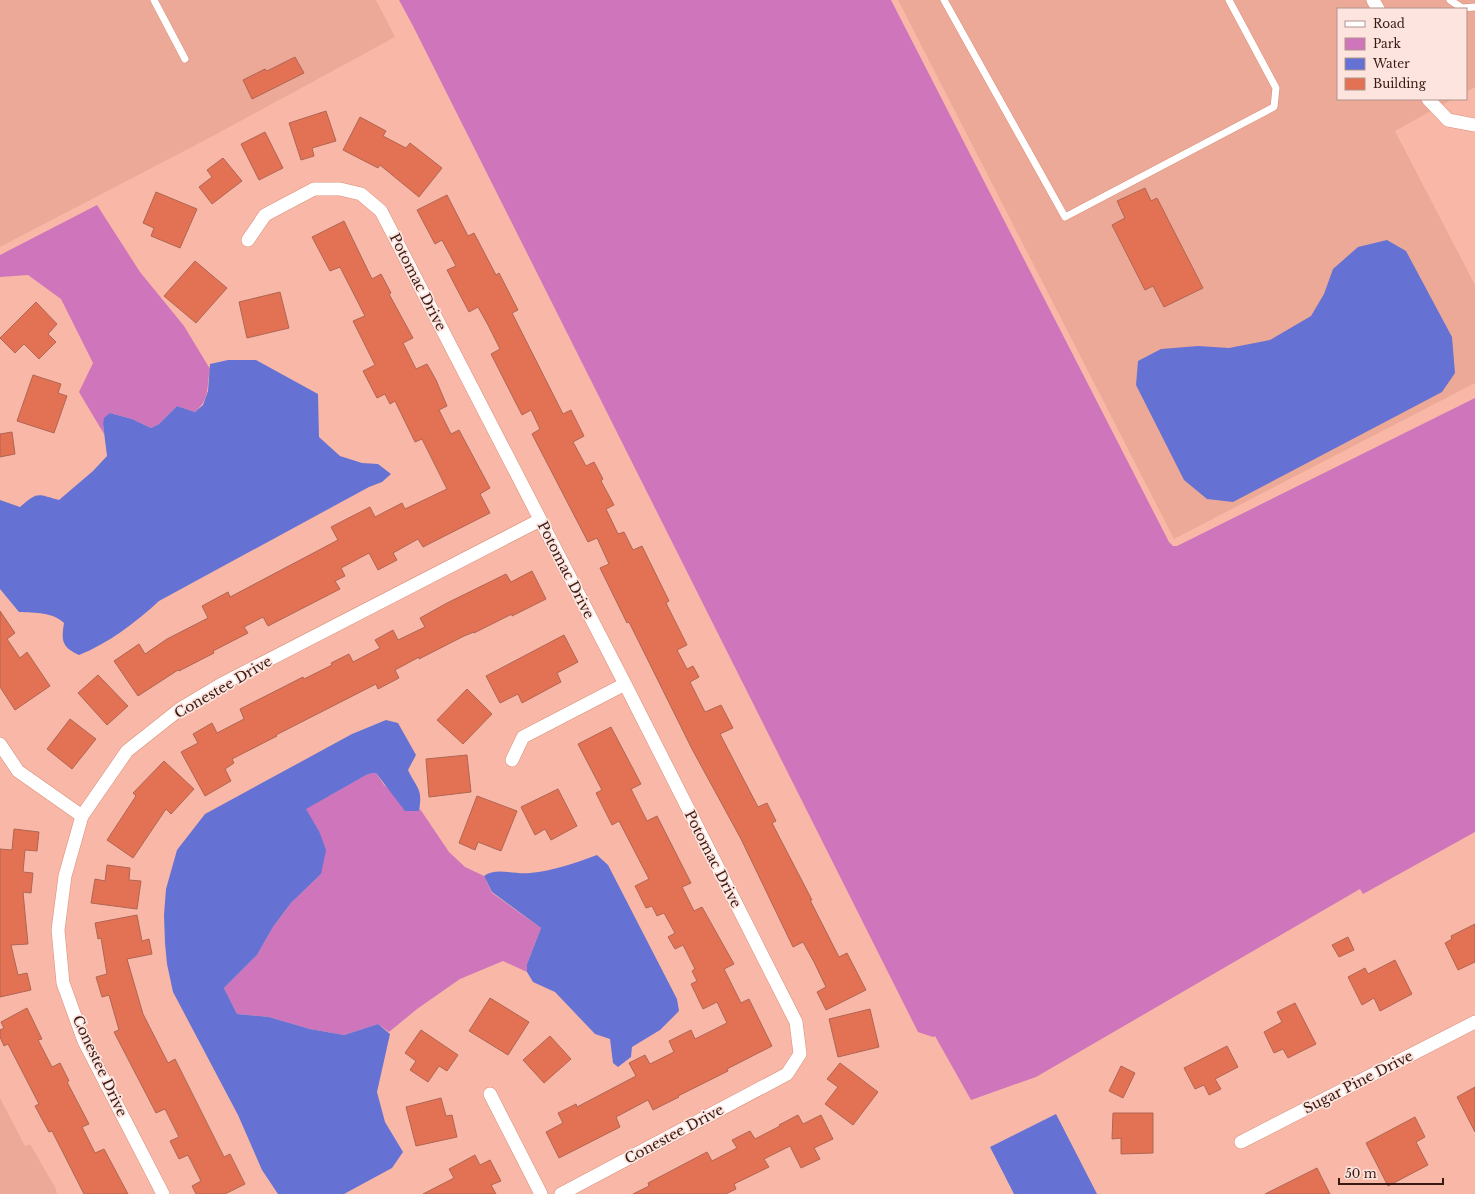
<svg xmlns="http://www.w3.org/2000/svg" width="1475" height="1194" font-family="'Libre Baskerville',serif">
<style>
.built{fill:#eda997}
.green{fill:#ce75bb}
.water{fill:#6572d3}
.building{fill:#e37154;stroke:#af6653}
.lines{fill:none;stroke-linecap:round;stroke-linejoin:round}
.service-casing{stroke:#da8d79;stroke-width:8}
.minor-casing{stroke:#da8d79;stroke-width:14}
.service{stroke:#fff;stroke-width:7}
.minor{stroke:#fff;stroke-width:13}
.labels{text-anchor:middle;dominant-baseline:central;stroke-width:3.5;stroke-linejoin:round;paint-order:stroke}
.street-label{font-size:14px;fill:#371a12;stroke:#fee4de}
</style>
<rect width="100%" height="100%" fill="#f9b8a7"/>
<path class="built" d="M0,0H376L395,37L213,136L0,247Z
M898,0H1475V87L1466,92V9H1338V99H1453L1395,131L1475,285V383L1174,539Z
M0,1098L25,1146L30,1144L55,1187L57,1194H0Z"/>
<path class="green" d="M399,0H891L1169,542L1173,546H1177L1475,398V832L1363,894L1360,889L1036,1077L971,1100L935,1036L933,1037L918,1032L413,26Z
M97,205L140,272L184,326L210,369C206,387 211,398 195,412L177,406L159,424L151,428L132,419L110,413L103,424L104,434L79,392L93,363L61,299L28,275L0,277V255Z
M376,773L384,785L419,811L420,809L449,852L465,867L484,876L492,893L541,928L527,964V972L503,961L460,979L417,1009L389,1032L378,1024L344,1035L310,1029L269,1017L237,1014L224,988L257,955L273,927L291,903L321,874L319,831L305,809L368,774Z"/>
<path class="water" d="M1387,240L1406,251L1452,337L1455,373L1442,392L1233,502L1207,499L1184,480L1136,385L1138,361L1161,349L1198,346L1229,348L1270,340L1311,316L1324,294L1333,269L1358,247Z
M228,360H256L318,394L319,437L340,456L362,463L378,464L391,474L382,482L369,487L159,601C135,623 109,643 79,655C62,647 61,641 64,623C53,612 35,613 19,612L0,589V500L20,507C38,491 37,494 59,500L93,471L107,456L103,424L104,418L110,413L132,419L151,428L159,424L177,406L195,412L203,405L208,391L210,364Z
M386,720L398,723L416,755L408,770C417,789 423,788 419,811H405L376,773L368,774L306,809L319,831L326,850L321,874L291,903L273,927L257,955L224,988L237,1014L269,1017L310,1029L344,1035L378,1024L390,1034L377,1092L385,1122L403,1152L392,1168L344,1194H278L262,1170L238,1115L173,992L167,964L165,943L164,915L166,889L177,850L205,814L352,734Z
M597,855L608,865L677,999L679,1011L660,1030L632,1047L631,1057L618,1067L613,1063L610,1039L595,1034L555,992L533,982L527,972V964L541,928L492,892L484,876C496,867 515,875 530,873C553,871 575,863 597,855Z
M1056,1114L1097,1194H1014L990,1147Z"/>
<path class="building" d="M295,57L304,73L252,99L243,80L265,69L267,71Z
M326,111L336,141L312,148L314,156L301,160L289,123Z
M360,117L386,131L383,136L406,148L410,143L442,168L419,197L380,165L378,168L343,150Z
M265,132L283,168L259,180L241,144Z
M223,158L242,181L212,204L199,187L212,177L207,170Z
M1145,188L1151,201L1157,198L1203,288L1164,307L1153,286L1145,290L1112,225L1125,218L1117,201Z
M156,192L197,209L180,248L151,236L154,228L143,223Z
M447,195L468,236L474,233L496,275L499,273L518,310L512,313L563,414L571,410L584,436L573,442L586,466L594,462L603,479L601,481L614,505L606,509L618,534L624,532L633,550L642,546L669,601L666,603L687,645L677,650L687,669L693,666L699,677L690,682L705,712L721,705L733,728L720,734L758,807L767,803L776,821L772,823L812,900H810L839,957L847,953L866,990L826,1010L817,992L826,987L814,962L803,942L793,947L741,839L692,749L629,622L627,623L600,568L609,564L597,538L588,542L532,434L540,429L531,410L522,415L491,354L500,349L488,325L478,307L469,312L447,270L456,266L442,240L435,244L417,210Z
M344,221L372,279L381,274L391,293L389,294L413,338L403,343L416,369L427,364L436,380L447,406L439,410L451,434L459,430L490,488L480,494L490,513L423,547L418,539L393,553L397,560L378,570L369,553L341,568L345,576L335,581L340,589L268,626L263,617L244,627L248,633L213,651L214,653L179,671L178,670L138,696L114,661L139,644L145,654L167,639L208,618L202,606L228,592L230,597L338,540L331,527L370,507L375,517L402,503L405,509L447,489L422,439L415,442L395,401L390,404L385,394L377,398L363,371L375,365L353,321L365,316L340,267L330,271L312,237Z
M195,261L227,288L196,323L164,296Z
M280,292L289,328L247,338L239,302Z
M36,302L57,324L48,334L56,342L39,359L24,344L15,353L0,338Z
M33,375L61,384L58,393L67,396L54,433L17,421Z
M12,432L15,454L0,457V434Z
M532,571L546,599L512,616V614L474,633V632L464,636L419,659V657L395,670L399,678L378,689L376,684L276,735L277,736L232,759L234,763L225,769L231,781L205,796L181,752L198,743L193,734L212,723L217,733L244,719L240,709L303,677L304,679L332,665L331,663L349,654L353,662L380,648L375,640L393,630L398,640L425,627L420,618L447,603L506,574L511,582Z
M0,611L15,633L7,639L20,658L27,652L50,686L15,710L0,687Z
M564,635L578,662L557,673L561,682L522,703L518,694L500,703L486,676Z
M98,675L128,706L107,725L78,693Z
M467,689L492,714L463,744L437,720Z
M70,719L96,739L72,769L47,749Z
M611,727L641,784L631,789L647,821L657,816L691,883L682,887L694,911L702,907L734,964L724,969L741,1003L749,999L772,1046L727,1069L728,1071L678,1096L679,1097L653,1110L648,1100L616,1117L620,1127L559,1158L546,1132L563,1123L558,1113L576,1104L577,1107L636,1076L629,1063L645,1055L650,1064L674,1052L669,1041L691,1030L695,1039L727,1023L717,1002L703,1009L691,984L697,981L692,971L695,969L683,945L675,949L668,937L675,933L664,913L657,916L652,906L646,908L635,886L649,879L619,821L612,825L596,793L602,790L578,744Z
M467,755L471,792L429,797L426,759Z
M164,761L194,789L171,814L166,809L133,858L107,840L136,796L133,793Z
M558,789L577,826L551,840L545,829L535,835L521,807Z
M477,796L517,811L501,851L478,842L475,850L459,843Z
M14,829L39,832L37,851L25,850L23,872L33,873L31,893L23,892L28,944L11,945L18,975L27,973L31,990L0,997V849L12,850Z
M107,865L130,868L129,880L141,881L137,909L91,903L95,879L105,881Z
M137,915L142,941L149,939L152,954L127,959L143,1014L168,1063L175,1059L224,1157L230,1154L245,1184L225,1194H196L192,1186L201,1181L188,1155L179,1159L170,1141L179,1137L165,1109L156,1113L114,1032L119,1030L109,995L102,997L96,977L107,974L101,938L98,939L95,923Z
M1475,924V962L1458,970L1445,943L1452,939L1451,936Z
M1348,937L1354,950L1339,957L1332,945Z
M1395,960L1412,994L1380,1011L1374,998L1362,1005L1348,977L1365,968L1368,974Z
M490,998L529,1022L508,1055L469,1031Z
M1295,1003L1316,1044L1288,1058L1283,1049L1274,1053L1264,1032L1282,1022L1277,1012Z
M27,1008L42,1039L38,1040L52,1067L60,1063L69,1081L67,1082L89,1124L82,1127L95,1153L104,1149L128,1194H84L52,1131L49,1132L35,1106L39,1104L8,1044L4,1046L0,1037V1030L4,1028L1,1022Z
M870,1009L879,1047L838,1057L829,1019Z
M421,1030L458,1055L447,1071L439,1066L428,1082L410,1070L416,1061L405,1053Z
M550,1036L571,1059L544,1083L523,1060Z
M1227,1046L1238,1067L1215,1079L1221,1089L1209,1095L1204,1085L1195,1089L1184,1068Z
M840,1063L878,1092L853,1125L825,1104L838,1087L827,1079Z
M1121,1066L1135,1073L1123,1098L1109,1091Z
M1475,1087V1132L1457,1097Z
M441,1098L446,1116L452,1115L457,1137L416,1146L406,1107Z
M1113,1113H1153V1153L1121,1154V1138L1112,1139Z
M798,1115L803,1124L821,1115L833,1139L814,1148L820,1159L801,1168L790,1146L764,1159L769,1167L734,1184L736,1189L726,1194H633L649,1186L648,1183L707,1152L712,1161L737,1148L732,1140L750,1131L755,1139L780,1126L779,1125Z
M1415,1117L1425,1137L1416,1142L1428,1165L1388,1186L1366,1143Z
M475,1155L480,1165L490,1160L501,1181L491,1185L496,1194H423L454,1178L449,1169Z
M1317,1168L1330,1194H1265Z"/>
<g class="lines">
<g class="service-casing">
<path id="service" d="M154,0L185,59
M944,0L1065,217L1274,107L1276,88L1229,0
M1450,0L1462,8L1475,7"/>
</g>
<g class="minor-casing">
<path id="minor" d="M1373,0L1378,9
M1428,99L1448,120L1475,125
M248,240L265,215L314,189H340L361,194L381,211L625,684L796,1022L800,1054L787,1074L561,1194
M0,744L18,771L82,816
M512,760L523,737L625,684
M490,1094L541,1194
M1241,1142L1475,1022
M163,1194L84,1041L63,983L58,930L65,876L82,816L127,751L180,709L220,685L540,520"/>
</g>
<use href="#service" class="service"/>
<use href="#minor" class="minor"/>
</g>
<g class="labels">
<g class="street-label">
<text transform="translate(418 282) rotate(63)">Potomac Drive</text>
<text transform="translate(566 570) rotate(63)">Potomac Drive</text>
<text transform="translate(223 687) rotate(-30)">Conestee Drive</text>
<text transform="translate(713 859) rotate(63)">Potomac Drive</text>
<text transform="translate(100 1066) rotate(65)">Conestee Drive</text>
<text transform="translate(1358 1082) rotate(-27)">Sugar Pine Drive</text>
<text transform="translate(674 1134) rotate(-28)">Conestee Drive</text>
</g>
</g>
<rect x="1337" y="8" width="130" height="92" fill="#fee4de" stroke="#ae938c"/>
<rect x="1345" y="21" width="20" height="6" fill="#ffffff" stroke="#ae938c"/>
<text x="1373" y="28" font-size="12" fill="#371a12">Road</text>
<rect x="1345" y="38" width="20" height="12" fill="#ce75bb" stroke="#ae938c"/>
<text x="1373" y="48" font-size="12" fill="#371a12">Park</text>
<rect x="1345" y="58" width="20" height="12" fill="#6572d3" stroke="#ae938c"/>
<text x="1373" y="68" font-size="12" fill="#371a12">Water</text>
<rect x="1345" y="78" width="20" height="12" fill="#e37154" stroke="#ae938c"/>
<text x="1373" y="88" font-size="12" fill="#371a12">Building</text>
<path d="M1339 1178v6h104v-6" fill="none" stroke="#371a12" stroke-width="2"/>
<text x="1345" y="1178" font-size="12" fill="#371a12" stroke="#fee4de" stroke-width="3" paint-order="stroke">50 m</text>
</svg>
